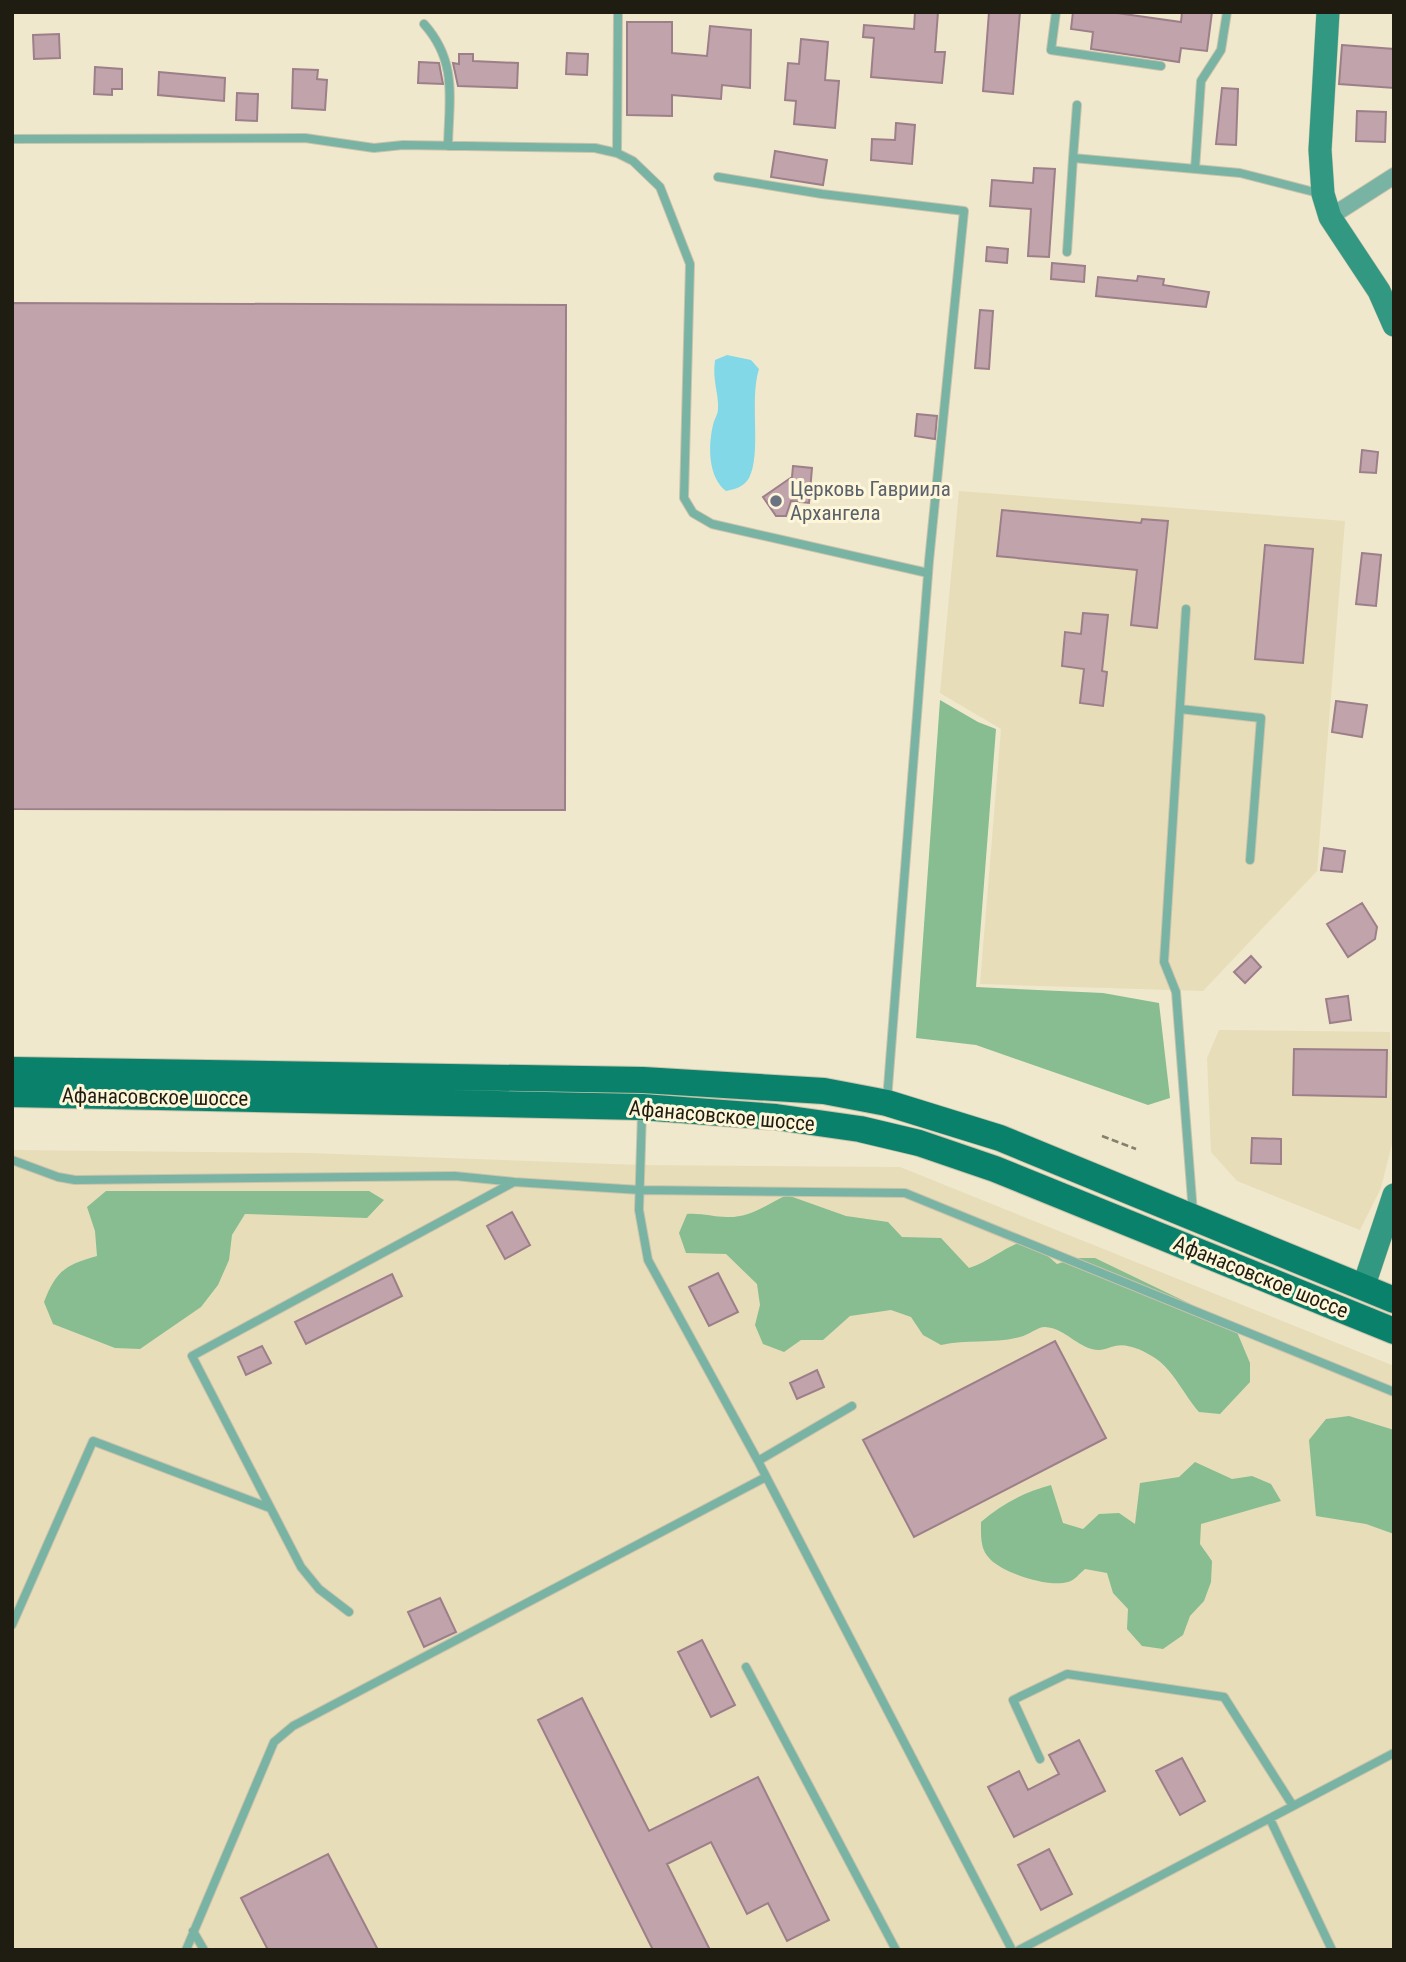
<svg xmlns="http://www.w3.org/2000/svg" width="1406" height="1962" font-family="'Roboto Condensed',sans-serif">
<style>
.built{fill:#e7ddb9}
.forest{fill:#87bd90}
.water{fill:#82d8e7}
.building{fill:#c1a3ac;stroke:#9d7f89;stroke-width:2}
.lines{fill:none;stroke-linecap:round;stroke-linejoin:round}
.lane-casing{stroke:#cac3ab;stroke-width:10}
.street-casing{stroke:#cac3ab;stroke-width:18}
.secondary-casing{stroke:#cac3ab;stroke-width:24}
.primary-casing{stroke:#cac3ab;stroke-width:28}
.path{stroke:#85806d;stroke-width:2.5;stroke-dasharray:7 3.5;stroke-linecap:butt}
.lane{stroke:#79b3a4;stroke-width:8}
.street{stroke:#79b3a4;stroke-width:16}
.secondary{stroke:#329882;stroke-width:23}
.primary{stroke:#09816b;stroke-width:26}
.worship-dot{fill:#6b7280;stroke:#fef6d9;stroke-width:2.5}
.labels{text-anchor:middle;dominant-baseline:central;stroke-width:6;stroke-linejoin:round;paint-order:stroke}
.worship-label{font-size:21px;fill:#5b616d;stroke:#fef6d9;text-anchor:start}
.street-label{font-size:21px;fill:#1f1c12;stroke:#fef6d9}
</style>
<rect width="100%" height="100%" fill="#f0e8cc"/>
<path class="built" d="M959,491L1345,521L1317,871L1203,991L980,984L1001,729L940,693Z
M1219,1030L1390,1032L1393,1140L1381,1188L1360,1230L1237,1181L1211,1152L1207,1058Z
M12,1150L310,1153L641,1165L900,1167L1394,1366V1950H12Z"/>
<path class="forest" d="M940,700L978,722L996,729L976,987L1103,993L1159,1003L1170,1098L1148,1105L976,1045L916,1038Z
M106,1191H369L384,1200L367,1218L245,1214L232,1235L229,1260L218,1285L201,1307L140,1349L115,1348L53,1324L44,1302C56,1271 65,1265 97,1256L95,1231L87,1207Z
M787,1195L846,1216L888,1222L902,1237L941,1238L969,1268C990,1261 1003,1248 1023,1241L1041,1250L1057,1264L1075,1258H1095L1234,1325L1250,1363V1382L1220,1414L1199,1412C1184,1395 1174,1371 1155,1358C1144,1351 1128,1343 1115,1346C1110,1347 1104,1350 1099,1350C1079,1350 1066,1328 1045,1327C1037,1327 1029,1335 1020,1337C993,1344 967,1339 941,1345L923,1335L911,1317L891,1310L850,1316L823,1340H801L784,1352L763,1344L755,1325L760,1305L757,1284L726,1254L686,1253L679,1233L687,1214C702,1213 713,1217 727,1217C749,1218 768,1204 787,1195Z
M1349,1416L1394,1430V1534L1366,1524L1316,1516L1309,1440L1326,1419Z
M1195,1462L1232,1479L1252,1476L1271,1484L1281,1501L1201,1524L1200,1544L1212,1561L1211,1582L1204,1601L1190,1616L1183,1635L1163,1649L1142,1646L1127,1629L1128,1609L1113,1593L1107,1573L1085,1569C1080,1573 1074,1581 1068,1582C1049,1588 1003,1573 990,1559C980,1549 981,1536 981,1522C1002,1504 1024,1492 1051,1485L1063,1523L1083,1529L1099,1514L1119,1513L1135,1524L1140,1483L1179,1477Z"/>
<path class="water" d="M727,355L751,360L759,369C749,400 762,453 749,478C744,487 735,489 726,491C708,477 708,446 713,425C714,420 718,414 718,409C719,393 712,381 715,360Z"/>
<path class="building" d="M915,12H938L935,52H945L942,83L871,77L874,38L863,37L864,25L914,29Z
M989,12H1020L1013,94L983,91Z
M1073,12H1110L1181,22L1182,12H1212L1207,51L1181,48L1179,62L1091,49L1093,32L1071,29Z
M627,22H672V53L707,56L710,26L751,30L750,88L722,85L721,99L672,95V116L627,115Z
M59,34L60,58L34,59L33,35Z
M801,39L828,42L825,80L839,81L835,128L794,124L796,101L785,100L788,63L799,64Z
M1342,45L1394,49V88L1339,84Z
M567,53L588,54L587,75L566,74Z
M459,54H473V61L518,63L517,88L458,86L453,63L459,64Z
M419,62L439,63L443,84L418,83Z
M95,67L122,69V89H112V95L94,94Z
M293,69L318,70L317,79L327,80L325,110L292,108Z
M159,72L225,78L224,101L158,95Z
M1222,88L1238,89L1236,145L1216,144Z
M237,93L258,94L257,121L236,120Z
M1357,111L1386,112L1385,142L1356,141Z
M896,123L915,125L912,164L871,160L872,139L895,140Z
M775,151L827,160L823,185L771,177Z
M1034,168L1055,169L1049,257L1028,256L1031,209L990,206L992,180L1033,183Z
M987,247L1008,249L1007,263L986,261Z
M1052,263L1085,266L1084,282L1051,279Z
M1138,276L1164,279L1163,285L1209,292L1206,307L1096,296L1098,277L1137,281Z
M12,303L566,305L565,810L12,809Z
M980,310L993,311L989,369L975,368Z
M917,414L937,416L935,439L915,436Z
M1362,450L1378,452L1376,473L1360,472Z
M793,466L812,468L809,503L791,501L786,516H776L763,497L792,477Z
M1002,510L1141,523L1142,519L1168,521L1157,628L1131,625L1137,570L997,556Z
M1265,545L1313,549L1303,663L1255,659Z
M1362,553L1381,555L1376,606L1356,604Z
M1083,613L1108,615L1102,671L1107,672L1103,706L1080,703L1084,669L1062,666L1065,632L1081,634Z
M1336,701L1367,705L1362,737L1332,732Z
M1324,848L1345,851L1342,872L1321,870Z
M1362,903L1377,927L1375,939L1348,957L1327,924Z
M1251,956L1261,967L1245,983L1234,972Z
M1348,996L1351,1020L1330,1023L1326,999Z
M1294,1049L1387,1050L1386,1097L1293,1095Z
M1252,1138L1281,1139V1164L1251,1163Z
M512,1212L530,1245L505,1259L487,1226Z
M718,1273L738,1312L709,1326L689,1287Z
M392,1274L402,1296L306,1344L295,1322Z
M1055,1341L1106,1438L914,1537L863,1440Z
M262,1346L271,1363L246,1375L238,1357Z
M817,1370L824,1387L797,1399L790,1383Z
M440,1598L456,1632L424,1647L408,1612Z
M702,1640L735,1705L711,1717L678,1652Z
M582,1698L649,1831L758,1777L829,1920L787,1941L768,1903L747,1914L711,1842L667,1864L710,1950H653L538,1720Z
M1079,1740L1105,1791L1014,1837L988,1787L1019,1771L1028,1790L1059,1774L1049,1755Z
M1182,1758L1205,1801L1180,1815L1156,1771Z
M1049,1849L1072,1894L1041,1910L1018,1865Z
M328,1854L378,1950H268L241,1898Z"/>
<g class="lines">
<g class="lane-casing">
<path id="lane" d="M1056,12L1051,50L1161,66
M424,24C458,62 449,99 448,146
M12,139L305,138L374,148L403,145L595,148L617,153L633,161L660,187L690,264L684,498L693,513L712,524L928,573
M617,153L618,12
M1073,158L1077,105
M1195,169L1201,81L1221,50L1227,12
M718,177L822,194L964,211L929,561L887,1100
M1067,252L1073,158L1240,173L1322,194
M1186,609L1164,962L1176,992L1193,1213
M1180,709L1261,718L1250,860
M642,1112L639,1210L648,1260L758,1461L852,1406
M12,1160L58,1177L75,1180L455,1176L514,1182
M758,1461L1012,1950
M349,1612L319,1589L301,1567L192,1356L514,1182L640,1190L905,1193L1394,1392
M12,1625L93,1441L270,1508
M746,1667L896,1950
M1040,1759L1013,1700L1067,1674L1224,1697L1293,1806
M1270,1819L1332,1950
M193,1931L204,1950
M186,1950L274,1742L293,1726L766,1477
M1019,1950L1394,1753"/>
</g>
<g class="street-casing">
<path id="street" d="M1330,217L1394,176"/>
</g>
<g class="secondary-casing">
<path id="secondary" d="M1328,12L1320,150L1323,194L1330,217L1379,291L1394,325
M1363,1288L1394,1195"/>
</g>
<g class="primary-casing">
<path id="primary" d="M12,1070L643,1080L824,1091L887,1103L1000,1138L1394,1300
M12,1094L642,1107L776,1117L860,1129L919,1143L995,1169L1394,1331"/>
</g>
<path class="path" d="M1102,1136L1136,1149"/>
<use href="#lane" class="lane"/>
<use href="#street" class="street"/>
<use href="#secondary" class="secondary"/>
<use href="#primary" class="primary"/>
</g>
<circle class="worship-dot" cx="776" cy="501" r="7"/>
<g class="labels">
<g class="worship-label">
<text x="790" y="489">Церковь Гавриила<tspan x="790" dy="24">Архангела</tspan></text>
</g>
<g class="street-label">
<text transform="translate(155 1097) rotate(1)">Афанасовское шоссе</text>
<text transform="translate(722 1116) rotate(5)">Афанасовское шоссе</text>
<text transform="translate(1261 1277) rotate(22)">Афанасовское шоссе</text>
</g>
</g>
<rect width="1406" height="1962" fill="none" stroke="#1f1c12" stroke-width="28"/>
</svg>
